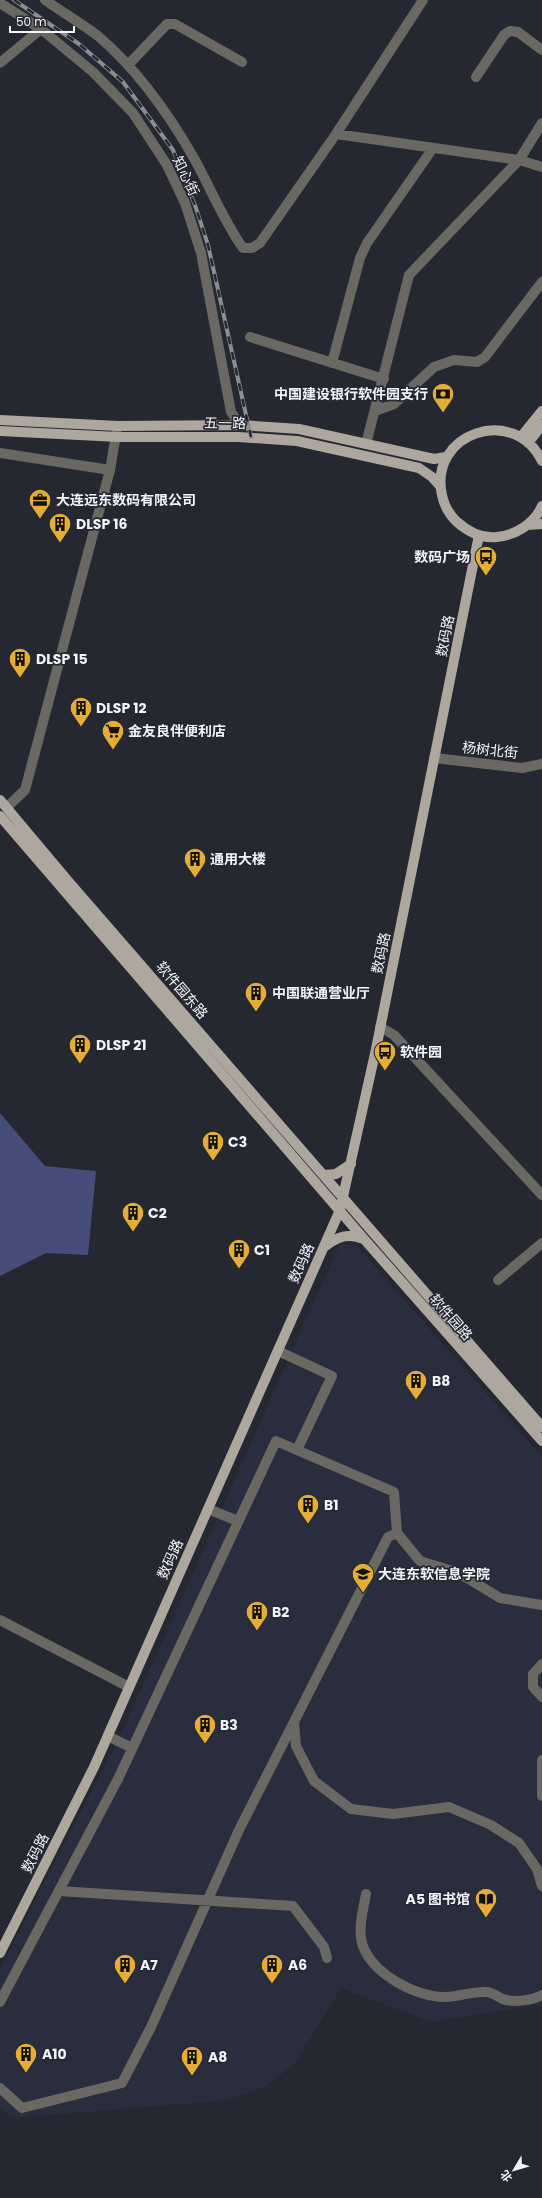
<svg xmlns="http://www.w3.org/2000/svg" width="542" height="2198" font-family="Poppins,'Noto Sans SC',sans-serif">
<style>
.built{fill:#2a2d3d}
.green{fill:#464d7a}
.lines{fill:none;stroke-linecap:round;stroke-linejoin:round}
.minor{stroke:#6a6863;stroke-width:10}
.major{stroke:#ada79d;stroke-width:10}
.rail-casing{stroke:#8c8e96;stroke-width:4}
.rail{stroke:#262831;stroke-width:2.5;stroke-dasharray:8;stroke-linecap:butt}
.labels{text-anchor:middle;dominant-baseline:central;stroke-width:3.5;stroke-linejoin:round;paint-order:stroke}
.street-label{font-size:14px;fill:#f2f4fb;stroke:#262831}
.poi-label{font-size:14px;font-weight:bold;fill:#f2f4fb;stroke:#262831;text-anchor:start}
</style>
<rect width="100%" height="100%" fill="#262831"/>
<path class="built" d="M345,1244L357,1246L542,1457V2004L431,2022L341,1988L295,2063L267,2086L228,2100L12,2118L0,2108V1969L122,1732L339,1246Z"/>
<path class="green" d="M0,1113L45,1166L96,1171L88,1255L46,1253L0,1276Z"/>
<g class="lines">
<path class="minor" d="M45,0C62,12 81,23 98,36C138,70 169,114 195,160C211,189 223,220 243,248H252L260,243L336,134L423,0
M0,3L41,29L93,72L133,113L167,165L185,203L201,253L231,412L240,425
M0,63L41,29
M129,64L167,24H175L242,62
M476,77L504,35L510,31L518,32L542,50
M336,134L519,160L542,167
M250,337L384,379
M332,363L360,258L367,243L433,148
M375,411L394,404L434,367L454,360L477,362L485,357L542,282
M366,444L409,275L519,160L542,123
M0,453L110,470
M434,758L522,768L542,764
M7,807L25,790L110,470L117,429
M380,1027L394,1035L542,1195
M498,1280L542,1243
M278,1351L332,1376L297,1450
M208,1509L238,1521
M397,1533L420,1561L459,1573L500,1598L542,1605
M0,1620L129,1687
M542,1664L533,1674V1687L542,1697
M294,1723L296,1746L314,1781L351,1809L393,1814L449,1807L491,1825L519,1843L537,1869L542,1886
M108,1736L132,1748
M542,1760V1796
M59,1891L293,1906L324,1947L327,1958
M366,1894C363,1911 356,1934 365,1951C378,1976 414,1995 441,1997C457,1998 471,1991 486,1992C492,1992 498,1997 503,1999C513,2003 533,2000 542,1995
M0,2002L118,1779L276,1441L394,1492L397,1533L388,1537L239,1830L151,2027L122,2083L22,2108L0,2088"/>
<path class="major" d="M0,420L118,426L240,425L299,429L434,459L446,457
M0,431L118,437H239L297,441L419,468L432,477L440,486
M521,437L542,411
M528,443L542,425
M542,461C514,404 428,433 442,495C444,505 449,514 456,521C467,531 481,539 497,537C516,535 534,524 542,506
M527,525L542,524
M0,800L68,881L542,1427
M0,816L364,1239L542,1441
M324,1175L336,1174L351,1164
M324,1247C338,1236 348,1233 364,1239
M0,1953L94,1767L340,1210L376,1049L479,535"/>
<g class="rail-casing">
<path id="rail" d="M14,0L79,44L123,82L173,150L196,208L208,245L251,437"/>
</g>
<use href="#rail" class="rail"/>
</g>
<defs>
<g id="bank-pin" transform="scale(1.15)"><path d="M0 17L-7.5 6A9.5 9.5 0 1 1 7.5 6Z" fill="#e4ad35" stroke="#262831"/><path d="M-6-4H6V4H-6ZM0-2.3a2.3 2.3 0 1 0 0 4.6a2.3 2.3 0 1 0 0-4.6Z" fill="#111"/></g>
<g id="office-pin" transform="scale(1.15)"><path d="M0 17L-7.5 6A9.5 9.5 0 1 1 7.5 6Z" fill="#e4ad35" stroke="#262831"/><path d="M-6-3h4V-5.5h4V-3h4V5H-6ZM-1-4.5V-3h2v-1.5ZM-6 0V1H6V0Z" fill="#111"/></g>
<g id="building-pin" transform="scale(1.15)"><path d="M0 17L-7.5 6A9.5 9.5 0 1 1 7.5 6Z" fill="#e4ad35" stroke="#262831"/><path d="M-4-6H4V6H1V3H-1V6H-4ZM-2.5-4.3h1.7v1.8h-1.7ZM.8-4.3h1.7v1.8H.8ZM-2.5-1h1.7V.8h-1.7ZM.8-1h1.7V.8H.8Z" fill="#111"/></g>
<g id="bus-pin" transform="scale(1.15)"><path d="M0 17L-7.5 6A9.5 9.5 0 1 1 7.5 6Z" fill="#e4ad35" stroke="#262831"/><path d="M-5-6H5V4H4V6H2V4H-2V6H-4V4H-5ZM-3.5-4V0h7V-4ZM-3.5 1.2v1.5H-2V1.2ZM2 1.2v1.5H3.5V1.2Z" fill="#111"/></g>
<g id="supermarket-pin" transform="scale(1.15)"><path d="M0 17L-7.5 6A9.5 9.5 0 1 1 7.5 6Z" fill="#e4ad35" stroke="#262831"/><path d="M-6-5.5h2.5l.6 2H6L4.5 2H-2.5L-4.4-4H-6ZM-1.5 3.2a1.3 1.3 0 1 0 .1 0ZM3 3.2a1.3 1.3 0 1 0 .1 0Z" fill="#111"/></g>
<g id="university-pin" transform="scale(1.15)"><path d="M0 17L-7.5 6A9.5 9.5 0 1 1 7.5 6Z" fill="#e4ad35" stroke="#262831"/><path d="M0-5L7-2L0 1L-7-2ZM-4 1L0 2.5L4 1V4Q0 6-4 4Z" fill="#111"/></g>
<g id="library-pin" transform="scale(1.15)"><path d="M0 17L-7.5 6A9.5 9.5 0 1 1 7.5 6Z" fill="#e4ad35" stroke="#262831"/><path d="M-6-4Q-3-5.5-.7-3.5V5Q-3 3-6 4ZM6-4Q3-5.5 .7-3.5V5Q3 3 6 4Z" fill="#111"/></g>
</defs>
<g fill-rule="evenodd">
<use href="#bank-pin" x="443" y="394"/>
<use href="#office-pin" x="40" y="500"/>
<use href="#building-pin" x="60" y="524"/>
<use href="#bus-pin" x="486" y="557"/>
<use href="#building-pin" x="20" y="659"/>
<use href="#building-pin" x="81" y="708"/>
<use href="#supermarket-pin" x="113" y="731"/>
<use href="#building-pin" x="195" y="859"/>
<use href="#building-pin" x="256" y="993"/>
<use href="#building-pin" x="80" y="1045"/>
<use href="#bus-pin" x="385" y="1052"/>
<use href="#building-pin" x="213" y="1142"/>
<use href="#building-pin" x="133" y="1213"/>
<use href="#building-pin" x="239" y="1250"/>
<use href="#building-pin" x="416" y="1381"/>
<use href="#building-pin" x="308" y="1505"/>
<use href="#university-pin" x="363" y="1574"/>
<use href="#building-pin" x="257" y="1612"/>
<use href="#building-pin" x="205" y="1725"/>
<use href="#library-pin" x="486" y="1899"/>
<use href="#building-pin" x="125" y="1965"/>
<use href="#building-pin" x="272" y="1965"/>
<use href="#building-pin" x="26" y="2054"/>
<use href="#building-pin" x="192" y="2057"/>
</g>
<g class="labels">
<g class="street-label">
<text transform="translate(186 176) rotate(64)">知心街</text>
<text transform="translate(225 423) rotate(1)">五一路</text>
<text transform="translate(445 636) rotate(-79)">数码路</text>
<text transform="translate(490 750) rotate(6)">杨树北街</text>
<text transform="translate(381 953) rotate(-78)">数码路</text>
<text transform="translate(182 990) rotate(49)">软件园东路</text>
<text transform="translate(301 1263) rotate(-66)">数码路</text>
<text transform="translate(451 1317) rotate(49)">软件园路</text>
<text transform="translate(170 1559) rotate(-66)">数码路</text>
<text transform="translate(35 1853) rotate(-63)">数码路</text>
</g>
<g class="poi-label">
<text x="428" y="394" text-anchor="end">中国建设银行软件园支行</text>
<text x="56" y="500">大连远东数码有限公司</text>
<text x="76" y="524">DLSP 16</text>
<text x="470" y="557" text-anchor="end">数码广场</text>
<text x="36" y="659">DLSP 15</text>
<text x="96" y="708">DLSP 12</text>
<text x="128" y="731">金友良伴便利店</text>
<text x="210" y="859">通用大楼</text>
<text x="272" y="993">中国联通营业厅</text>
<text x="96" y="1045">DLSP 21</text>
<text x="400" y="1052">软件园</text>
<text x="228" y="1142">C3</text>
<text x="148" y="1213">C2</text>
<text x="254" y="1250">C1</text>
<text x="432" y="1381">B8</text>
<text x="324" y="1505">B1</text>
<text x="378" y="1574">大连东软信息学院</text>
<text x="272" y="1612">B2</text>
<text x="220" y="1725">B3</text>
<text x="470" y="1899" text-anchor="end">A5 图书馆</text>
<text x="140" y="1965">A7</text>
<text x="288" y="1965">A6</text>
<text x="42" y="2054">A10</text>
<text x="208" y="2057">A8</text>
</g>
</g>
<g transform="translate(514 2170) rotate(232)" stroke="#262831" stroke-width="3" paint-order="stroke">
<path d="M0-3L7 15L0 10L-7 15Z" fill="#f2f4fb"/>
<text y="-6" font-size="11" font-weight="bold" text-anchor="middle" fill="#f2f4fb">北</text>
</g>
<path d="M10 26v6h64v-6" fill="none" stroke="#f2f4fb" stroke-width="2"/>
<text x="16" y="26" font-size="12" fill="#f2f4fb" stroke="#262831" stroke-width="3" paint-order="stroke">50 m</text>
</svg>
